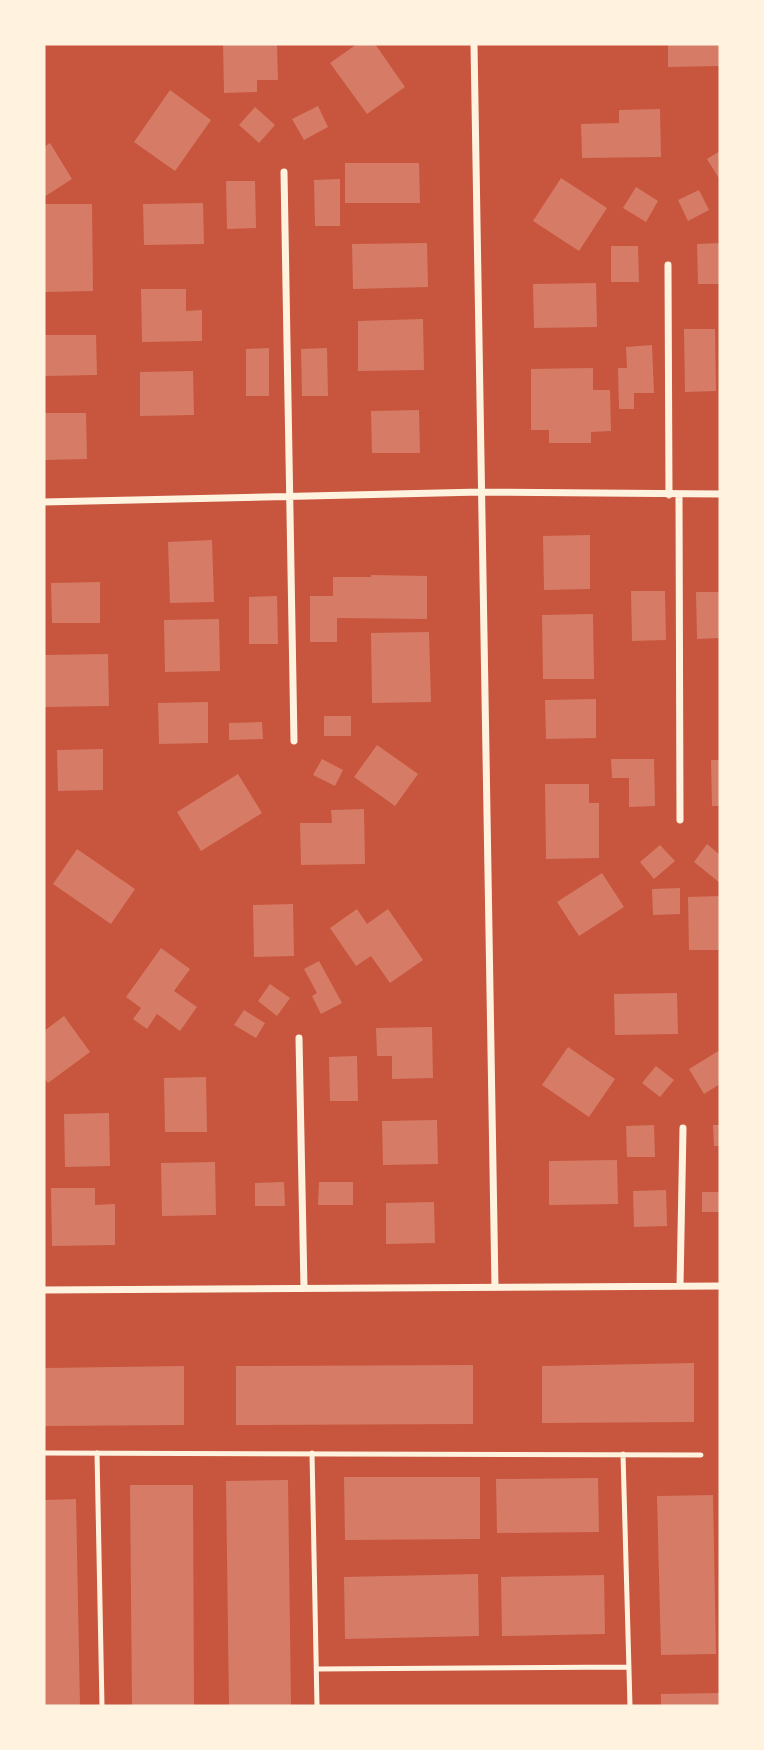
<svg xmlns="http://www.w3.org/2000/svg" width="764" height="1750" font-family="'Roboto Condensed',sans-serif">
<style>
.building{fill:#d67c66}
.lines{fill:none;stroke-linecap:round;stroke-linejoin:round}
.service{stroke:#fff3e0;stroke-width:5}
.minor{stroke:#fff3e0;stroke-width:7}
</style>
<rect width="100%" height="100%" fill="#c8553d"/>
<path class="building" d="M223,44H277L278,80H257V92L224,93Z
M357,44H375L405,87L367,114L330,63Z
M668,44H720V66L668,67Z
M170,90L211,120L175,171L134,142Z
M318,106L328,127L304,140L292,119Z
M255,107L275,125L259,143L239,125Z
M660,109L661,157L582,158L581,124L619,123V110Z
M50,143L72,179L44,197V147Z
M720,151V180L707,159Z
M345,163H419L420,203H345Z
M561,178L607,208L579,251L533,221Z
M340,179V226H315L314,180Z
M226,181H255L256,228L227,229Z
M636,187L658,201L646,222L623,208Z
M699,190L709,210L688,221L678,200Z
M203,203L204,244L144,245L143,204Z
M44,204H92L93,291L44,292Z
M427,243L428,287L353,289L352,244Z
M720,243V284H698L697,244Z
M611,246H638L639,282H611Z
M596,283L597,327L534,328L533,284Z
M141,289H186V311L202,310V341L142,342Z
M423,319L424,370L358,371V321Z
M684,329H715L716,391L685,392Z
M44,335H96L97,375L44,376Z
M652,345L654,393H634V409H619L618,368H627L626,347Z
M269,348V396H246V349Z
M327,348L328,396H302L301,349Z
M593,368V390H610L611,431L591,432V443H549V430H531V369Z
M193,371L194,415L140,416V372Z
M419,410L420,453H372L371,411Z
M44,413H86L87,459L44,460Z
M590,535V589L544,590L543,536Z
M212,540L214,602L170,603L168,542Z
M371,575L427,576V619L337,618V642H310V596H333V577H371Z
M100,582V623H52L51,583Z
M631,591H665L666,640L632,641Z
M696,592H720V638L697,639Z
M277,596L278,644H249V597Z
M593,614L594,679H543L542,615Z
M219,619L220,671L165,672L164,620Z
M429,632L431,702L372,703L371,633Z
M108,654L109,706L44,707V655Z
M596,699V738L546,739L545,700Z
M208,702V743L159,744L158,703Z
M324,716H351V736H324Z
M262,722L263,739L229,740V723Z
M377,745L418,774L395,806L354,777Z
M103,749V790L58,791L57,750Z
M322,759L343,770L335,786L313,775Z
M611,759H654L655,806L629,807V778H612Z
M711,760H720V806H712Z
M238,774L262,813L201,851L177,812Z
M545,784H589V803H599V858L546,859Z
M364,809L365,864L301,865L300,823H332L331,810Z
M707,844L720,855V883L694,862Z
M660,845L675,861L654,879L640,862Z
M77,849L135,889L111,924L53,884Z
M602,873L624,907L579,936L557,902Z
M680,888V914L653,915L652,889Z
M720,896V950H689L688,897Z
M293,904L294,956L254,957L253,905Z
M357,909L367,924L388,909L423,960L390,983L371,956L356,966L330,928Z
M161,948L190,969L174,991L197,1007L180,1031L157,1014L147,1029L133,1019L141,1008L126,997Z
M319,961L342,1003L321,1014L312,996L317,993L304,969Z
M270,984L290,998L277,1016L258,1001Z
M677,993L678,1034L615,1035L614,994Z
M244,1010L265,1023L256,1038L234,1025Z
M64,1016L90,1052L48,1083L44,1078V1031Z
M432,1027L433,1078L392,1079V1056H377L376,1028Z
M568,1047L615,1079L589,1117L542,1085Z
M720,1050V1084L704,1094L689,1069Z
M357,1056L358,1101H330L329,1057Z
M656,1066L674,1080L660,1097L642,1083Z
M206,1077L207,1132H165L164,1078Z
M109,1113L110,1166L65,1167L64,1114Z
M437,1120L438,1164L383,1165L382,1121Z
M654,1125L655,1157H627L626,1126Z
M713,1125H720V1146H714Z
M617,1160L618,1204L549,1205V1161Z
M215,1162L216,1215L162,1216L161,1163Z
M284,1182L285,1206H255V1183Z
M319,1182H353V1205H318Z
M51,1188H95V1205L115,1204V1245L52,1246Z
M666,1190L667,1226L634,1227L633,1191Z
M702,1192H720V1212H702Z
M434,1202L435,1243L386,1244V1203Z
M694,1363V1422L542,1423V1366Z
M473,1365V1424L236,1425V1366Z
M184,1366V1425L44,1426V1368Z
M344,1477H480V1539L345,1540Z
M598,1478L599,1532L497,1533L496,1479Z
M288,1480L291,1706H229L226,1481Z
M130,1485H193L194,1706H132Z
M713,1495L716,1654L661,1655L657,1496Z
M76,1499L80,1706H44V1500Z
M478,1574L479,1636L345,1639L344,1577Z
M604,1575L605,1634L502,1636L501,1577Z
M720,1693V1706H661V1694Z"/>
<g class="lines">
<path class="service" d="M44,1453L701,1455
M97,1453L102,1706
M312,1453L317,1706
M623,1454L630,1706
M318,1669L629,1667"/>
<path class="minor" d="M474,44L495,1287
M284,172L294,741
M668,265L669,495
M679,495L680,820
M44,502L481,492L720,494
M299,1038L304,1288
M680,1286L683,1128
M44,1290L720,1286"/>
</g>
<rect width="764" height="1750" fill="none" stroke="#fff3e0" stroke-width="91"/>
</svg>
